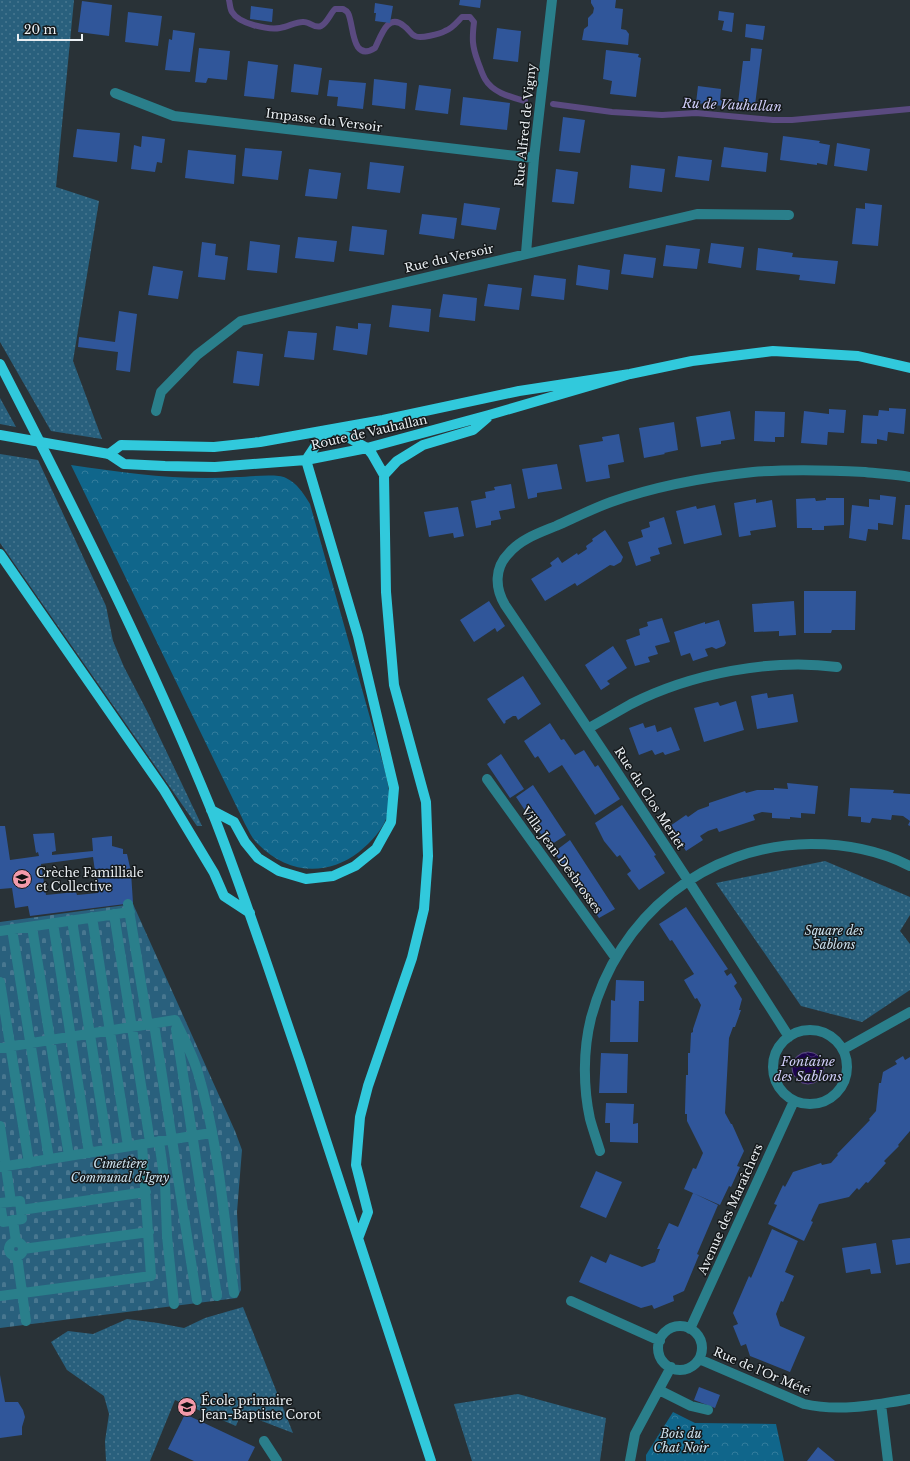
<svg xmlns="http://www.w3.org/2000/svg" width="910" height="1461" font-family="'Libre Baskerville',serif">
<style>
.green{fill:url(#green-dots)}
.forest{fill:url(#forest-crowns)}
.cemetery{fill:url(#cemetery-stones)}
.water{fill:url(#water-waves);stroke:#5a4a80}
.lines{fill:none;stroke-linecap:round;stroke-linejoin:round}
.stream{stroke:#5a4a80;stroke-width:6}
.building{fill:#30569a;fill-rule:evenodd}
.minor{stroke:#2a7f8b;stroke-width:10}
.major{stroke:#31c9dc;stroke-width:10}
.major-bridge{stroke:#31c9dc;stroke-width:10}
.labels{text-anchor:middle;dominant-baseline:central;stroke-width:3;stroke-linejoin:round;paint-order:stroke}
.street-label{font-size:12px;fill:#eaeff3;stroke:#15191b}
.poi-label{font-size:12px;fill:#eaeff3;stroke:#15191b;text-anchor:start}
.park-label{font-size:12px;font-style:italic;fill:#cbe1ee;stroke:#15191b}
.water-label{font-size:13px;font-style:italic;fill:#ceccf7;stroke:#15191b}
</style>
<defs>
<pattern id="green-dots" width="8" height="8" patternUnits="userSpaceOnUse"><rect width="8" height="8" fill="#29607d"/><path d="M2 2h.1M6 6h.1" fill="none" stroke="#487790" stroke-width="1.8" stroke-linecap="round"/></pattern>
<pattern id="forest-crowns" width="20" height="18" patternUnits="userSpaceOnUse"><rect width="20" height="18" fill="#10668b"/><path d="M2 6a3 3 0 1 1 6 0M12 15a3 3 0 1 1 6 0" fill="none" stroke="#337c9c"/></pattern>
<pattern id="cemetery-stones" width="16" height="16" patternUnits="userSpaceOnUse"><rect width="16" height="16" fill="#29607d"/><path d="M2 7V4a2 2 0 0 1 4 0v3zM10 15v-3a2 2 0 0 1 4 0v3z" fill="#487790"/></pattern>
<pattern id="water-waves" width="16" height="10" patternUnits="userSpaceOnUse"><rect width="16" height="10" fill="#1d044f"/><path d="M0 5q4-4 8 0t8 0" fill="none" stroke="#3e2969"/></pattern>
</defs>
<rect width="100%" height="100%" fill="#293237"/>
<path class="green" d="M0,0H74L56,187L99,201L73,361L102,439L51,431L0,342Z
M0,398L16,427L0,424Z
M0,454L38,460L106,606L113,641L124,667L148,713L202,826H197L0,543Z
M825,861L910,897V915L900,931L910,944V990L862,1022L801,1006L716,883Z
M243,1307L293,1433L241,1413L236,1426L175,1400L150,1461H106L105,1441L109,1414L104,1396L67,1370L51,1342L68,1331L93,1334L127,1319L158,1323L184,1328L205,1318Z
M518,1394L606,1418L600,1461H472L454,1404Z"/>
<path class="forest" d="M71,465C126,473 181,481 237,477C249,477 276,473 286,478C297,483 304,494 310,504L385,771C388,785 392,799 388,813C384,829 371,842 359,852C326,877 287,874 258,844C252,839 249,831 245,824Z
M673,1412L695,1423L776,1424L784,1461H646V1455Z"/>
<path class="cemetery" d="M133,904L235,1131L242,1150L237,1212L241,1290L237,1298L0,1328V922Z"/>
<path class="water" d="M792 1068a16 16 0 1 1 32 0a16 16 0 1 1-32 0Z"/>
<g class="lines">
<path class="stream" d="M229,0C230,4 230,9 232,12C239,24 268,30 280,28C288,27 297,21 304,22C310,22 315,29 321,26C327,23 330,14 335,9H343C345,10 347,11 348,13C354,24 351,63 375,48C381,36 388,12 404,26C409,29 410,34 415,36C420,39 440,34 445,31C452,29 457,22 462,17H470L474,22C472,39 472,46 478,62C480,67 482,74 485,79C493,93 511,97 525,101
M553,104L612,112L662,115L696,113L773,120H792L910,109"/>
</g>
<path class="building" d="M460,0H481L480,8L459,5Z
M591,0H616L615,8L623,9L621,29L626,30L629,34L628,45L582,40L584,29L588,26V18L593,13L594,8L591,3Z
M82,1L112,5L109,36L78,32Z
M375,3L393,6L390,23L375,21L376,13H374Z
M251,6L273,9L272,22L250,19Z
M719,11L734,13L732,32L722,30L724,21L718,20Z
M128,12L162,16L158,46L125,42Z
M746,24L765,26L763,40L745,37Z
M497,28L521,31L518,62L493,59Z
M173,30L195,33L190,72L165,70L169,39L172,40Z
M199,48L230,51L227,80L208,78L206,83L195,82Z
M751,48L762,49L755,105L738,103L743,61H750Z
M606,50L639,54L638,57L641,58L636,97L610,94L612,81L603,79Z
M248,61L278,65L274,99L244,96Z
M294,64L322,68L318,95L291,92Z
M374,79L407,83L405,109L372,105Z
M329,80L366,83L363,109L337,106L338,97L327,96Z
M419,85L451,89L448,114L415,110Z
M698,86L721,89L720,100H724L723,106L696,103Z
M463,97L510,103L507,130L460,125Z
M563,117L585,120L580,153L559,151Z
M77,129L120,133L117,162L73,157Z
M142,136L165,139L162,163L157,162L155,172L131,169L134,145L141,147Z
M783,136L820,141L819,143L830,145L827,165L817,163V165L780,160Z
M837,143L870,149L867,171L834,166Z
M724,147L768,153L766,172L721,167Z
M245,148L282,151L278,180L242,176Z
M188,150L236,155L234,184L185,178Z
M678,156L712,160L709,181L675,177Z
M370,162L404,166L400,193L367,189Z
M631,165L665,169L662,192L629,188Z
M309,169L341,173L337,199L305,196Z
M556,169L578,172L574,204L552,202Z
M464,203L500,208L496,230L461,225Z
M865,203L882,205L878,246L852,244L856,208L865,209Z
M422,214L457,218L454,239L419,234Z
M352,226L387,230L384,255L349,251Z
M298,237L337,241L334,262L295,258Z
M250,241L280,245L277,273L247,270Z
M202,242L216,244L215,255L228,257L225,280L198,277Z
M711,243L744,247L741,268L708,263Z
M666,245L700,249L697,269L663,266Z
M758,248L793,253L792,257L838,261L835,284L799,280L800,275L756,270Z
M624,254L656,258L653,278L621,274Z
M578,265L610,270L608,290L576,285Z
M153,266L183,271L178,299L148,295Z
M534,275L566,279L564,300L531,296Z
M488,284L522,288L519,310L484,306Z
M443,294L477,298L475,321L439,317Z
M392,305L431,309L429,332L389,327Z
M119,311L137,314L130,372L116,370L118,352L78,347L79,337L115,342Z
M358,323L371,324L367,355L333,350L336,326L358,329Z
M288,331L317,333L314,360L284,357Z
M237,351L263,354L259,386L233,383Z
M889,408L906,409L904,434L888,432L887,441L877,439V444L861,443L863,415L878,416L879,410L889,411Z
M829,409L846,410L844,433L828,432L827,445L801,443L804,411L829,414Z
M730,411L735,439L721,441V444L701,447L696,417Z
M755,411L785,412L784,437H775V442L754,441Z
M674,422L678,450L664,453L665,454L644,458L639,428Z
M619,434L624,462L608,465L610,478L586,482L579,445L603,441L602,437Z
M557,464L562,489L537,493V497L528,499L522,469Z
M511,484L515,508L499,511L501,519L491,521V525L476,528L471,501L486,498L485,492L495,490L494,487Z
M880,495L896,497L893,525L878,523V530L868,529L866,541L849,538L852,505L869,507V499L880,500Z
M815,498L816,501L826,500V498H844V525L824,526V530H812V528H797L796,499Z
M756,499V503L772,500L776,527L750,531L751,535L739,537L734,503Z
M715,505L722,535L684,544L676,511L696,506L697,509Z
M905,505H910V540L902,539Z
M458,507L464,536L454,538L453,533L429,537L424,512Z
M664,517L672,544L658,548L660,554L650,557L651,561L636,566L628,542L643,537L641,530L650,527L649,522Z
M605,530L623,557L621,562L614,566L610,565L577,586L575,583L545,601L531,579L552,566L550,563L558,557L562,563L577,553L578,555L587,549L586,546L593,541L592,539Z
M804,591H856L855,630H832L831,633H804Z
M489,601L505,626L497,632L495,628L474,642L460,620Z
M794,601L796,635L779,636V631L754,632L752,604Z
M662,618L670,642L655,646L658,654L648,657L650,662L635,666L626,640L640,635L639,629L648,626L647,622Z
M719,620L726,643L724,646L716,649L712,647L705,649L708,656L693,661L690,653L681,656L674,632L705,622V624Z
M613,646L627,668L607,681L610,684L601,690L585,665Z
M523,676L541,704L518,720L516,716H513L505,721L506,722L504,724L487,699Z
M767,693L768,698L793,694L798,722L757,729L751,696Z
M736,701L744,730L704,742L694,708L718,702L720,706Z
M550,723L561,740L564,739L575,755L584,750L595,767L598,765L620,799L595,815L562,765L549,773L538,756L535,758L524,741Z
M643,723L645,728L655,725L657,732L671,727L680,750L665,755L663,752L655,755L652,750L639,755L629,728Z
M501,754L524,789L510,798L487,764Z
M787,783L818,786L815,814L801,813V818L790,817V819L772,818V813L762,812L753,815L755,820L719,832L717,828L708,831L700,836L703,840L686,851L670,826L686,815L688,817L698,810L709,806V803L745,791L746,793L757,790H774V788L788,789Z
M533,785L566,835L549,846L516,797Z
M850,788L894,790L893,793L910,794V826L908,825L910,821L903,816L892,815L891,820L872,818L870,823L861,822V817L848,816Z
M622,805L656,855L654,856L665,873L639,890L627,874L631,871L620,855L617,857L604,841L595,823Z
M0,826H5L10,860L39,856L38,852L36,853L33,834L54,833L56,851L52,852V855L93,851L92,838L112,836V846L123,849V854H127L131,872L133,903L30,916L28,906L15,908L12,888L0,889ZM93,857L98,893L77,895L76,892L46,895L41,864Z
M570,840L615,909L599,918L554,852Z
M686,907L728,969L724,971L727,976L731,973L737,983L734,986L742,999L739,1010H741L735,1027H733L729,1038L725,1113L731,1124H732L744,1151L737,1166L740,1167L731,1187L729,1186L720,1205L684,1189L693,1168L696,1169L703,1153L687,1121V1114H685V1111L686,1075H688V1053H690L691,1033L693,1032V1029L701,1005L697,998L695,999L684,980L694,974L672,940L670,941L659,924Z
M616,980L644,981V1001H639L638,1042H610L611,1000L615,1001Z
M601,1053L628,1054L627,1093H599Z
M903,1056L905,1060L910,1057V1131L898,1145L899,1146L884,1161L886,1163L868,1183L866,1182L859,1190L857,1188L849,1197L819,1204L811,1221L813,1222L804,1241L768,1224L777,1205L774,1204L783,1185L785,1187L793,1172L821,1163L822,1165L831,1163L838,1155L837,1154L870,1120L869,1119L876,1111L879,1083H881L883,1072L897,1064L895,1061Z
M606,1103L634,1104L633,1124L638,1123V1143L610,1142V1123H605Z
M596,1171L622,1182L606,1218L580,1207Z
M693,1193L718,1205L697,1254L699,1255L684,1291L673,1296L674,1301L654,1309L652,1305L641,1308L579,1282L591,1256L606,1263L610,1254L642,1267L655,1262L660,1249H657L669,1223L678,1227Z
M772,1229L798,1241L785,1272L794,1276L783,1302L781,1301L776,1314L780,1326L805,1337L790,1372L750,1356L746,1344L741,1346L733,1326L738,1324L733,1313L749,1276L751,1278Z
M910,1238V1263L896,1265L892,1240Z
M876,1243L881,1273L871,1274L870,1269L846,1273L842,1248Z
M0,1375L5,1402H18L23,1410L25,1417L22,1427V1435L0,1438Z
M699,1387L720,1395L715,1408L694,1400Z
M185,1414L255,1447L248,1461H194L168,1449Z
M818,1447L835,1461H807Z"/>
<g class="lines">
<path class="minor" d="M115,93L174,116L534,158
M526,253L534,158L552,0
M156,411L161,392L197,355L241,321L697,214L789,215
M589,728C603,720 617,712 631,704C690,674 771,658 837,667
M487,779L615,957
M128,904L148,1025
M114,914L150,1142
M92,917L128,1146
M72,920L108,1149
M53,923L89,1153
M32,927L69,1156
M12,929L49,1159
M0,931L130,912
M0,982L29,1163
M154,1024L197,1300
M176,1029L217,1296
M773 1067a37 37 0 1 1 74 0a37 37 0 1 1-74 0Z
M789,1037C696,891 602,748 505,605C495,588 494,568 509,553C521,539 539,533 556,526C574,518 592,509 611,502C656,486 706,477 753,472C790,469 828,470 865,472C880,474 895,474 910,477
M0,1048L175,1020C183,1037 193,1055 198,1073C219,1143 224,1221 234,1293
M844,1049L910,1012
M0,1126L11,1202
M159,1141L165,1183L167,1236L174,1304
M600,1151C597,1141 593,1130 590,1119C583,1087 583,1050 591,1018C618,916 705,845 811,844C845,844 879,850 910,866
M0,1167L211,1133
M20,1201L22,1219L3,1222L0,1203Z
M21,1210L146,1192
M13,1220L16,1242
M9 1249a7 7 0 1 1 14 0a7 7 0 1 1-14 0Z
M23,1249L149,1232
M17,1256L26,1321
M0,1296L151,1276L142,1144
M571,1301L660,1341
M658 1348a22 22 0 1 1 44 0a22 22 0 1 1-44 0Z
M690,1329L794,1101
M699,1359L804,1404C839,1412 875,1405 910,1399
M659,1390L691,1406L708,1410
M881,1404L888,1461
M264,1441L277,1461
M630,1461L635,1434L671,1367"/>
<path class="major" d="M0,364C75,510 149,657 211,809C244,892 271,977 300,1061C344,1194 388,1327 431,1461
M630,374L489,415L367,448L306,460L215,467L165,466L124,464L109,454L121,445L214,447L260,442L383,420L519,391L630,374L692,361L773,351L858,356L910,368
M333,429L367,448L372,454L384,475L386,592L394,685L426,802L428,856L424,909L412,958L368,1086L360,1117L356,1165L368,1212L359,1236
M384,475L397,461L423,445L473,430L487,418
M0,554L164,790L214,873L224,896L250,913
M211,810L234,822L245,842L258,858L279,871L306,879L333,876L355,866L376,849L391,822L394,788L358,636L306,460L318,442L333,429"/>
<path class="major-bridge" d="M0,435L109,454"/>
</g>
<defs>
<g id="school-disc" transform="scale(1)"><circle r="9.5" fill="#f39aaa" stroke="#15191b"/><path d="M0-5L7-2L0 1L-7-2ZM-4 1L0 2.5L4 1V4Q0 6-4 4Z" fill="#111"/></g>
</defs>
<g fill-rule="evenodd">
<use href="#school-disc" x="22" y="879"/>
<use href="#school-disc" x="187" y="1407"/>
</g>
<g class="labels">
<g class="street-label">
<text transform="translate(324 120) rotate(7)">Impasse du Versoir</text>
<text transform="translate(525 125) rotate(-84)">Rue Alfred de Vigny</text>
<text transform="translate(449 258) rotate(-13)">Rue du Versoir</text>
<text transform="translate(369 432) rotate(-13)">Route de Vauhallan</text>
<text transform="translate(650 798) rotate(57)">Rue du Clos Merlet</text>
<text transform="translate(562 860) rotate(54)">Villa Jean Desbrosses</text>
<text transform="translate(730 1209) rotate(-66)">Avenue des Maraîchers</text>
<text transform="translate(762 1371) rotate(23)">Rue de l'Or Mété</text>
</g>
<g class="poi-label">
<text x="36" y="872">Crèche Familliale<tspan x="36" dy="14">et Collective</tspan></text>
<text x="201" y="1400">École primaire<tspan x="201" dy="14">Jean-Baptiste Corot</tspan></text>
</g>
<g class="park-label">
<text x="834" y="930">Square des<tspan x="834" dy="14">Sablons</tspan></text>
<text x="120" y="1163">Cimetière<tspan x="120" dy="14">Communal d'Igny</tspan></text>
<text x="681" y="1433">Bois du<tspan x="681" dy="14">Chat Noir</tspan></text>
</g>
<g class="water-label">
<text transform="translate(732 105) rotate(2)">Ru de Vauhallan</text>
<text x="808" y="1061">Fontaine<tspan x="808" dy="15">des Sablons</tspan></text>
</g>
</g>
<path d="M18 34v6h64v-6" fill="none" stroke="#eaeff3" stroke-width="2"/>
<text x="24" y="34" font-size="12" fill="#eaeff3" stroke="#15191b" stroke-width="3" paint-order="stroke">20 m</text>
</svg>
